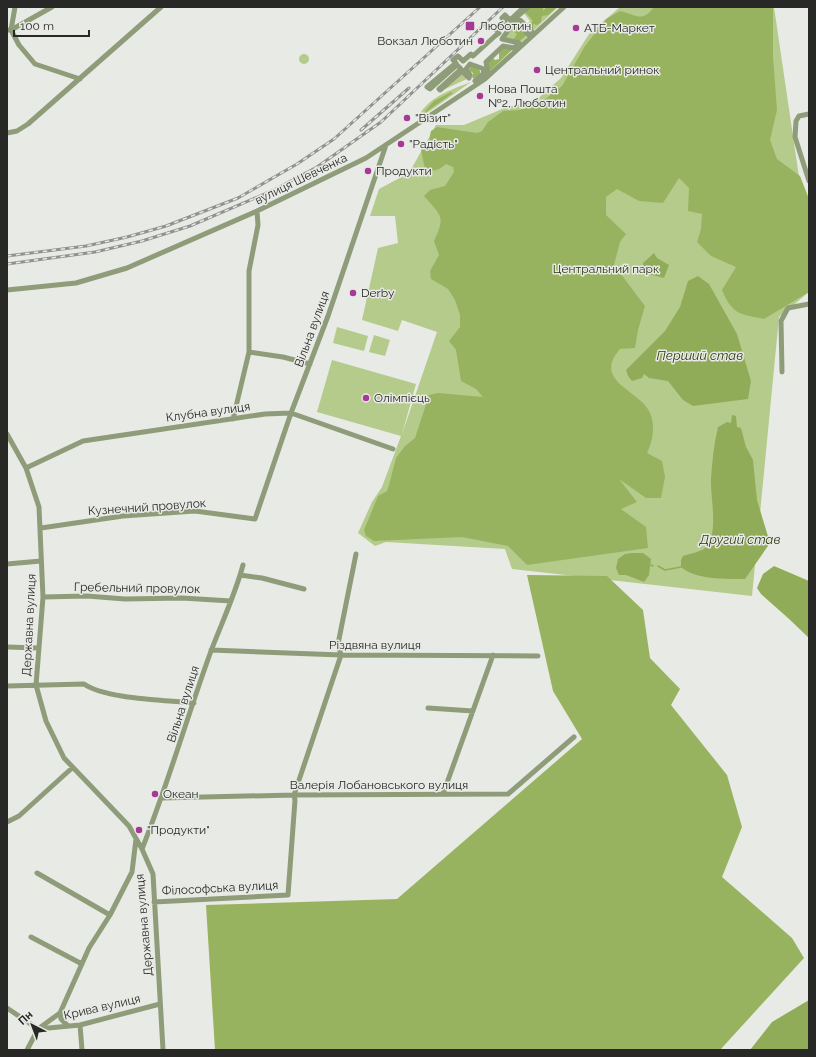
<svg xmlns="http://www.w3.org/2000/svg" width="816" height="1057" font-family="Raleway,sans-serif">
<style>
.green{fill:#b5cb8b}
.forest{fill:#98b35f}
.water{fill:#91ac58}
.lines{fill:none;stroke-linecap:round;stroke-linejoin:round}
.stream{stroke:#91ac58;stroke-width:1.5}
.minor{stroke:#8f9c79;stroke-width:5}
.rail-casing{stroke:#91928f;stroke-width:3}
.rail{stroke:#e8eae5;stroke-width:1.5;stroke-dasharray:4.5;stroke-linecap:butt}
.poi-dot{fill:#a63896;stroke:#e8eae5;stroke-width:1.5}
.labels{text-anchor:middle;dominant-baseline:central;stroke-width:3;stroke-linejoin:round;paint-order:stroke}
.poi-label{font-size:12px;fill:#282927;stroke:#e8eae5;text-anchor:start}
.street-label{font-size:12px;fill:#282927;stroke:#e8eae5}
.park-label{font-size:12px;fill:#2a3411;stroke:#e8eae5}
.water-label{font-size:13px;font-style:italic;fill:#2e3915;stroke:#e8eae5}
</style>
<rect width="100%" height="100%" fill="#e8eae5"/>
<path class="green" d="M528,7H558L532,32L525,26L530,21L523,12Z
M620,7H774L809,245V292L779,317L752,596L512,569L505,549L386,542L375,546L358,533L372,502L382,487L401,436L317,412L332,360L416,384L402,434L437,332L402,320L398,331L362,320L378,248L398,243L395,216H370L379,189L409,173L436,125H464L507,107L534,102L561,78L589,34Z
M514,22L529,35L519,44L504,41Z
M299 59a5 5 0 1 1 10 0a5 5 0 1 1-10 0Z
M462,71L469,78L441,91Z
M471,82L420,118L419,116C428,97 453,89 471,82Z
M337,327L368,336L364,351L333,343Z
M374,335L390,340L385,356L369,352Z"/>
<path class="forest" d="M530,7H543V11L547,7H557L548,15L542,16L541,22L537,25L533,24V30L527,25L533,21L525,12Z
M654,7H773V57L777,110L770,140L777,159L800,176L809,199V292L764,319C739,314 732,314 722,290L736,267L711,256L697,242L701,229L702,214L688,211L689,188L679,178L663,203L639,201L617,189L606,197V215L626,234L620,242L614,265L645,306L638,330L635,348L620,349C592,381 639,390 649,411C656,424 653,441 647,453L662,461L665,477L661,498H646L619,479L637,502L621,509L646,527L648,548L527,565L508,546L462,537L374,541L366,536L364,530L378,496L387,491L389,485L396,458L405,446L415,438L429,395L438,393L483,397L476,389L461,381L456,350L449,341L460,327V315L455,300L448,289L431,279L430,271L439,255L434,241C446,216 441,216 424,196L430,190L445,186L454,172L453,167L446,164C439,170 433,173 425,169L421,150C433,143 428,142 431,131L437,127L477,133L482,131L488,122L503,111L519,110L538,105L562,86L585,46L606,19L620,11C637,15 642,23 654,7Z
M515,25H517L527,35L518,42L513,40L517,34L512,30Z
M503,46L514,48L488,73L486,62L493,58L495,60L499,59V52Z
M471,66L478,68L480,71V74L474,79L472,77L473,73L469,70Z
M451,92L453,93L426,112L425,111L434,101Z
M527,575L607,576L643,610L650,658L680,689L671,705L727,775L742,827L722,877L792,938L804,958L720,1050H215L206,905L397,899L582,739L553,691Z"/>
<path class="water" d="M654,253L657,258L669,265L664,278L644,273L643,263Z
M698,276L709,284L737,334L751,381L748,399L693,406L683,400L668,381L649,378L644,374L642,378L632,381L628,376L626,370L665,331L680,307L688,281Z
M732,415L736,416L737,427L741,428L746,447L753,460L757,500L770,543L745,579C726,579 696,580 681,567V560L683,556C689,554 699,552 704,549C720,536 710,497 711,479C712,461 714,444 718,427L727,422L731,423Z
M632,553H643L651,559L649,575L644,582L626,575H619L616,568L618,559L625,554Z
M774,566L809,581V638L788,618L761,594L757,588L763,574Z
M809,1000V1050H750L772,1022Z"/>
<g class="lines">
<path class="stream" d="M651,565L653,566
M658,566L665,570L681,567"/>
<path class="minor" d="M15,7L11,30L19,45L35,64L80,79
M524,7L510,20L505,15L502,18L505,22L496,30L499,33L495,36L473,56L471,54L463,61L458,56L453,60L456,63L427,87L430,89L457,65L461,69L439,89L440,90L462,71L469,78L470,75L466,69L470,64L484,69L483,74L475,81L476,82L488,73L486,62L503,46L514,48L519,43L502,39L514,22L516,21L529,35L532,32L517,17L528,7
M7,30H11L52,7
M809,114L799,116L796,121L795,137L809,181
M7,133L17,131L28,124L161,7
M7,290L76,283L127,268L257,211L366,158L485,79L564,7
M249,352L283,357L310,364
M782,372L781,321L788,308L809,304
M233,419L249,352V271L258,225L257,211
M7,434L26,468L39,507L43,597L36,685L46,721L64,758L129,826L142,849L153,874L163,1050
M26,468L83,441L265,414L291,413L393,449
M41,528L123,516L195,511L255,519L291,413L328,316L386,145
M7,564L41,561
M240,575L262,578L304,589
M43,597L87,596L125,599L182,598L231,601
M7,647L39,648
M211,650L341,655L538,656
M7,686L84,684C105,699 166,700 194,703
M428,708L473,711
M443,794L493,655
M162,798L294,795L508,794L574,737
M7,822L19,816L72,768
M142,849C168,784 187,717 211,651C222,622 235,595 243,565
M37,873L110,915
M154,902L288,895L295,800L294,795L341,655L338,644L356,554
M31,937L82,964
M7,1008L38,1029L80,1025L160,1004
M60,1013L61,1019L68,1026
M80,1025L82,1050
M27,1050L38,1029L60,1013L89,948L110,915L132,872L136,839"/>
<g class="rail-casing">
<path id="rail" d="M361,130L409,88
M7,256L86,246L127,237L166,226L238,198L297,164L334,139L480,7
M7,264L95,252L142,241L190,226L274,190L317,167L381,122L503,7"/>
</g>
<use href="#rail" class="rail"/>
</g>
<g class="poi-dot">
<rect x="465" y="21" width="10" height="10" rx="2"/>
<circle cx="576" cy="28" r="4"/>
<circle cx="481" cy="41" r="4"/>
<circle cx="537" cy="70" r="4"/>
<circle cx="480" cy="96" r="4"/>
<circle cx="407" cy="118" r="4"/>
<circle cx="401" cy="144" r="4"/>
<circle cx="368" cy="171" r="4"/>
<circle cx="353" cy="293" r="4"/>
<circle cx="366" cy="398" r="4"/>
<circle cx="155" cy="794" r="4"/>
<circle cx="139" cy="830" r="4"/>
</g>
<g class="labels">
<g class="poi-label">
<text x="479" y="26">Люботин</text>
<text x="584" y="28">АТБ-Маркет</text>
<text x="473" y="41" text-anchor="end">Вокзал Люботин</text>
<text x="545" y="70">Центральний ринок</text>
<text x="488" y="89">Нова Пошта<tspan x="488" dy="14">№2, Люботин</tspan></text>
<text x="415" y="118">"Візит"</text>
<text x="409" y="144">"Радість"</text>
<text x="376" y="171">Продукти</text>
<text x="361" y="293">Derby</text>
<text x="374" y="398">Олімпієць</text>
<text x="163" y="794">Океан</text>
<text x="147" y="830">"Продукти"</text>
</g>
<g class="street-label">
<text transform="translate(301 179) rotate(-26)">вулиця Шевченка</text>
<text transform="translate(312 329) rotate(-70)">Вільна вулиця</text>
<text transform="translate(208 412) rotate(-8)">Клубна вулиця</text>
<text transform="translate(147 507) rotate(-4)">Кузнечний провулок</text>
<text transform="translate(137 588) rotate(1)">Гребельний провулок</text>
<text transform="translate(29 625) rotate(-87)">Державна вулиця</text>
<text x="375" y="645">Різдвяна вулиця</text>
<text transform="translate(183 704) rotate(-72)">Вільна вулиця</text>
<text x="379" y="785">Валерія Лобановського вулиця</text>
<text transform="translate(220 888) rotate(-3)">Філософська вулиця</text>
<text transform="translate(144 925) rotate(-95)">Державна вулиця</text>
<text transform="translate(102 1007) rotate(-13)">Крива вулиця</text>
</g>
<g class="park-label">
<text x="606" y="269">Центральний парк</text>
</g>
<g class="water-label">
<text x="700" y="355">Перший став</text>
<text x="740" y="539">Другий став</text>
</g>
</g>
<rect width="816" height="1057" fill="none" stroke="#282927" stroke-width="16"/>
<g transform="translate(32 1025) rotate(318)" stroke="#e8eae5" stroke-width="3" paint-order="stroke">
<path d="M0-3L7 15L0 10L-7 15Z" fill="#282927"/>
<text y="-6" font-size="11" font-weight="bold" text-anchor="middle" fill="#282927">Пн</text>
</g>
<path d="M14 30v6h75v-6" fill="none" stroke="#282927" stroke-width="2"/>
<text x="20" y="30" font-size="12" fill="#282927" stroke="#e8eae5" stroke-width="3" paint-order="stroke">100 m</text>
</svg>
